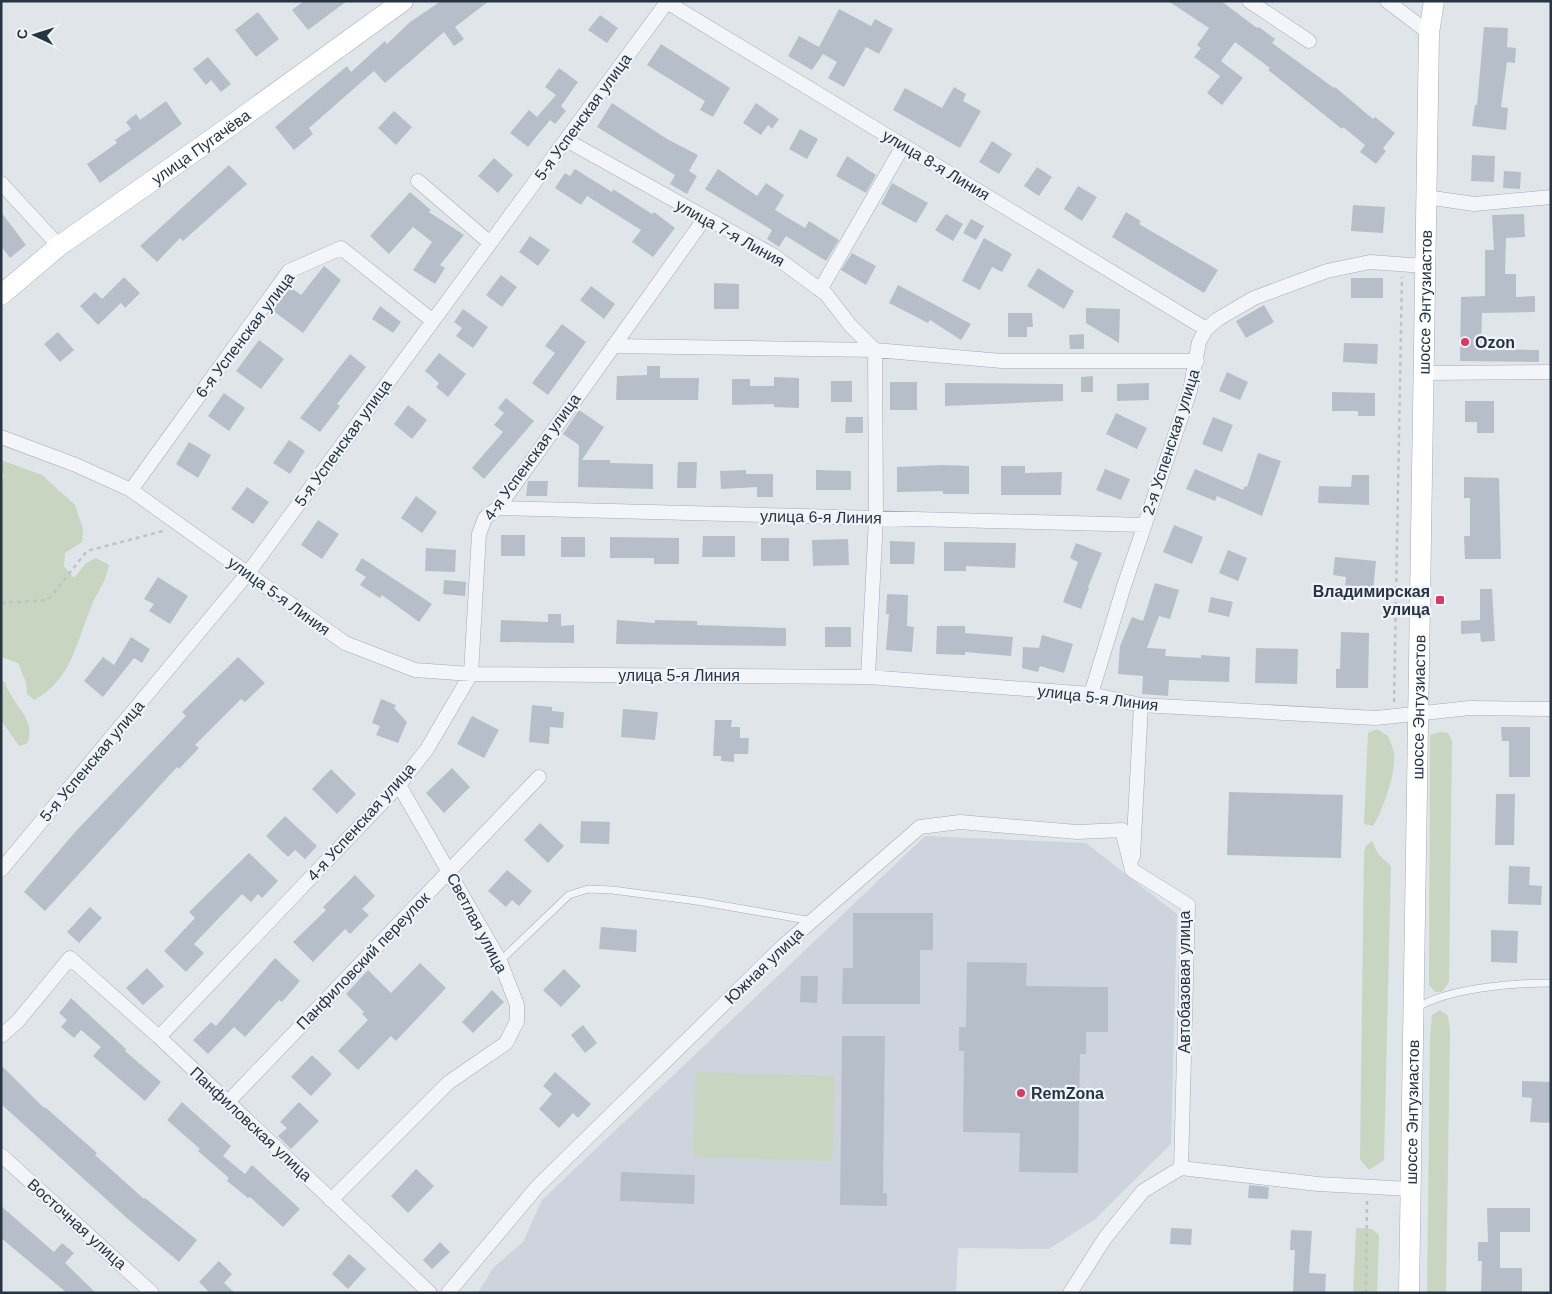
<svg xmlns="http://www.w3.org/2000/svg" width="1552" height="1294" font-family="Arial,sans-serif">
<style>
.built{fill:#ced4dd}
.green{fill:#c8d5c0}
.building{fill:#b6bfc9}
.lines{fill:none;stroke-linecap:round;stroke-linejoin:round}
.lane-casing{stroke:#a5acb5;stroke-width:8}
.street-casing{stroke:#a5acb5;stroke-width:15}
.secondary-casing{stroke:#a5acb5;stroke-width:21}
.path{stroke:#bec3c9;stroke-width:2.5;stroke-dasharray:4 4;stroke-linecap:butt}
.lane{stroke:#f3f5f8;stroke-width:7}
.street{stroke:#f3f5f8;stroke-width:14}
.secondary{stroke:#fff;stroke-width:20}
.poi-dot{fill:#dc3861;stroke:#f0f4f8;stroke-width:2}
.labels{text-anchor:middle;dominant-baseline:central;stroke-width:4.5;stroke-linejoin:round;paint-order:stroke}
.street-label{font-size:16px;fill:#273444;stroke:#f0f4f8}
.poi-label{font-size:16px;font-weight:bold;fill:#273444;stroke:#f0f4f8;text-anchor:start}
</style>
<rect width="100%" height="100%" fill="#e0e5ea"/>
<path class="built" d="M925,836L1086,843L1177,914L1171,1144L1094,1220L1049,1249L958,1248L956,1293H478L493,1268L523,1242L542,1200Z"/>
<path class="green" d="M1,460L42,475L75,505L83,529L82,542L65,553L64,566L74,578L86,563L96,558L109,565C105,585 98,590 91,607C77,642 70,682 34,700L27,694L26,682L18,663L1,657V486L4,475H1Z
M1,680L5,682C11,704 38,720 27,744L19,746L1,720Z
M1377,729L1388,736C1390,742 1394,749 1394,755C1396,773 1383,810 1373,826L1364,824L1368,733Z
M1440,732L1448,733L1452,741L1449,982L1442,992H1435L1429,985L1430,735Z
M1372,841L1378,854L1391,866L1384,1160L1369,1170L1360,1159L1364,853L1366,846Z
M1440,1010L1448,1016L1450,1030L1446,1293H1427L1430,1038L1432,1015Z
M696,1072L835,1076L832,1161L693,1157Z
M1356,1228L1372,1229L1379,1235L1377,1293H1353Z"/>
<path class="building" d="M304,1H347L308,30L292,10Z
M441,1H489L455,27L464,39L454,46L444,32L385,83L374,71L309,128L313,134L294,150L275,127L347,66L351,72L385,41L387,44L410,22Z
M1168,1H1221L1257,28L1259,27L1275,39L1272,43L1334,88L1335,87L1373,119L1375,117L1395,133L1383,148L1386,151L1376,164L1360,152L1365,145L1343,127L1342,129L1268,70L1270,68L1235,42L1221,61L1243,78L1222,105L1207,93L1220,76L1194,57L1201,48L1197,45L1209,28Z
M839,9L871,26L875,19L893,29L879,54L866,47L844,87L828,78L837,62L823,54L812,70L788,56L799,36L819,47Z
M258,12L279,39L256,57L235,30Z
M600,15L618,28L607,43L588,30Z
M1484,27L1508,28L1507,47L1516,48L1515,63L1507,62L1501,107L1508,108L1506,130L1472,126L1475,105H1477Z
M661,44L730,88L713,117L700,110L705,101L647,65Z
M208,57L231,84L221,92L211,80L206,85L193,69Z
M559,68L578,82L561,106L566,111L555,124L550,120L528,147L510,133L529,110L537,117L556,95L545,87Z
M954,87L966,94L963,101L981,111L960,148L893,110L905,88L942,108Z
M166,101L182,124L100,183L87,164L117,143L115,140L131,129L126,122L136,114L140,120Z
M612,103L667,139L698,155L689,171L697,176L687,194L670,184L675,175L597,127Z
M756,103L779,119L772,129L768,125L761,135L743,123Z
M394,111L412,127L396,145L378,128Z
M800,129L818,139L807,159L789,149Z
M992,141L1012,154L999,174L979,162Z
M1472,155L1495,156L1494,182L1471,181Z
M847,156L876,175L866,193L836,176Z
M494,158L513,175L498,193L478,176Z
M229,165L247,184L183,241L180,238L157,262L140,246Z
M1037,167L1052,177L1039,196L1024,186Z
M575,169L612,192L613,189L652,214L654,212L675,228L653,257L632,242L641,230L587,196L581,205L555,188L565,173L570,176Z
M718,169L757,196L766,183L784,195L775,210L805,228L809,221L839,240L826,261L786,236L779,247L767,239L772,230L705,189Z
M1504,171L1521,172L1520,189L1503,188Z
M892,183L928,203L916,223L881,204Z
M1078,186L1097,197L1082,221L1064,209Z
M410,192L431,210L429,212L464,235L440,265L445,268L435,284L413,270L432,242L413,227L389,254L370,236Z
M1353,205L1385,207L1383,233L1351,231Z
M1,212L26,245L10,258L1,246Z
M1126,212L1141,221L1139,224L1218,270L1204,293L1112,237Z
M946,214L963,224L953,241L935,230Z
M1524,214L1525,237L1506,238L1505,274H1516V297L1535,296V312L1482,313L1481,349L1539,350V362L1460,361L1461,297L1485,296V250H1494L1492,215Z
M971,219L984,226L976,240L963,233Z
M530,236L550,250L538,266L519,252Z
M984,238L1012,254L1002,272L992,267L980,290L962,281Z
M852,253L876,266L866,285L841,270Z
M324,266L341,280L303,333L272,310L289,286L301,295Z
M1038,268L1074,291L1064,309L1027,286Z
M501,275L517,287L502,307L486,295Z
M124,277L140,293L125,308L121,303L98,325L80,306L95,292L102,299Z
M1351,278H1383V298H1351Z
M714,283L739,284V309H714Z
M898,285L971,324L961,340L930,320L928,323L889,303Z
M591,286L615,304L604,319L580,300Z
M1264,305L1274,322L1246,338L1236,321Z
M380,306L401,322L393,333L372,319Z
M1086,308L1120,309L1119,343L1086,323Z
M463,309L488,327L473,348L456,336L462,328L454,322Z
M1008,313H1032L1033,327H1027V337H1008Z
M562,324L586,342L548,395L532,383L555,353L545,346Z
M58,332L74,350L60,362L44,344Z
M1084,334V349H1070L1069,335Z
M259,340L284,359L261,389L236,371Z
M1344,343L1378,344L1377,364L1343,362Z
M439,353L466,374L448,397L436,387L439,383L425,371Z
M350,354L366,367L337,404L340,406L320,432L300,418Z
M647,366H660V378H699L698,400H616L617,376L647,375Z
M1227,372L1248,382L1240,400L1219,391Z
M1093,376V392H1081V377Z
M774,377L799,378V408L774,407V404L732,405V379H750V386H774Z
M831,381H852V402H831Z
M890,382H917V410H890Z
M945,383L1063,384V401L945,406Z
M1149,383V400L1117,401V384Z
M1332,392L1375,393V416H1358V411H1332Z
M224,393L245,408L229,431L208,416Z
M506,398L534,421L484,479L472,468L503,432L494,425L504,413L498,408Z
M1465,401H1494V433H1477V422H1465Z
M408,405L427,420L412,439L394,424Z
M579,410L604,427L582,460H610V463L653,464V489L578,487L579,445L563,434Z
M1116,413L1147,428L1137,449L1106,434Z
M846,417H863V433H845Z
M1213,417L1233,425L1222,452L1202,444Z
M289,440L305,451L290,474L273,463Z
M189,442L211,455L198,478L176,464Z
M1258,453L1281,461L1262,516L1217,496L1215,501L1186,489L1195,469L1243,490L1245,486L1247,487Z
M678,462H697L696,488H677Z
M943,465L969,466V494H943V491L897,492V467Z
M1001,466H1025V473L1062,472L1061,495H1001Z
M1105,469L1130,479L1121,500L1096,490Z
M746,470V474H773V497H757V487L721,489L720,471Z
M816,470L851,471V490H816Z
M1352,475H1369V505L1318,503L1319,486L1351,487Z
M1464,477L1499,478L1501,559H1465L1464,536H1470V498H1464Z
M528,481H548L547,496H526Z
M247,487L269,502L253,524L231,509Z
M416,496L437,512L422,533L401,518Z
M318,520L339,534L322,559L301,545Z
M1174,525L1203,537L1192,564L1163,552Z
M501,535H525V556H501Z
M703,536H735V557H702Z
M561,537H585V557H561Z
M610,537L679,538V564H654V558H610Z
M761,538H789V561H761Z
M848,539L849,565L813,566L812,540Z
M890,541L915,542L914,564H890Z
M944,542L1016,543L1015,568L966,566V571H944Z
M1076,543L1102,553L1088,587L1089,588L1081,609L1063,602L1078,562L1070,558Z
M426,548L456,550L455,572L425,571Z
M1228,550L1247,558L1238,581L1219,573Z
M1335,557L1376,561L1373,590L1345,588L1346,577L1333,575Z
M362,558L432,604L419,622L382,595L380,598L360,585L366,577L355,570Z
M158,577L188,596L170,624L149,611L154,604L144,599Z
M444,580L466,582L465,596L443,594Z
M1155,583L1179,590L1170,619L1159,616L1147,648L1166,649L1165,656L1201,658V655L1230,657L1229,682L1169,680L1168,696L1142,694L1143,676L1118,674L1120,646L1132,617L1143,621Z
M1480,589H1492L1495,641L1481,642L1480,633L1461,634V621L1480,620Z
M887,594L908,595L907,626L914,627L912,652L886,650L889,614H886Z
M1211,597L1233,602L1229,617L1208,612Z
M548,614H561V626L574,625V643L500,642L501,620L548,622Z
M617,620L655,623V620L697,621V625L786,628V646L616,644Z
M937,626H965V633L1013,637L1011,656L965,652V655L936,654Z
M825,627H851V647H825Z
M1341,632L1369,633L1368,688H1336V669H1340Z
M1042,635L1073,644L1064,673L1040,666L1038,672L1022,668L1023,647L1039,648Z
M131,637L150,649L142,663L134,658L103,697L84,681L103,657L114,665Z
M1256,648L1298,649L1297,684L1255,683Z
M238,657L265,683L245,702L241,699L195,745L199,748L179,769L177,767L45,911L24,892L76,831L186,716L182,712Z
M381,699L396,705L394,708L407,722L398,743L376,735L380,726L372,723Z
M532,705L552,707V711L564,712L563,728L550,727L549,744L529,742Z
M623,709L658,712L655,740L621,737Z
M472,716L499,730L484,758L457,744Z
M715,720H732L731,727H740V738H749L748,754H734V762L721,761V756H713Z
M1501,727H1530V777H1509V741H1502Z
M452,768L470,787L444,813L426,793Z
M331,769L356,794L337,814L312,789Z
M1229,792L1343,795L1341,858L1227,855Z
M1496,794H1515L1514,845H1495Z
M285,816L317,846L305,859L295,850L288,857L266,836Z
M581,821L610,822L609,844L580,843Z
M540,823L564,846L548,863L524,840Z
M249,853L278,881L262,898L258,894L251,902L242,894L194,944L204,953L186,972L164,951L195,918L189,912Z
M1509,866L1530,867L1529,885L1542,886L1541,905L1508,904Z
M507,870L532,891L519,906L512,900L506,907L488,891Z
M355,875L375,896L362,909L369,915L350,934L345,929L313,962L293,942L326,910L323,907Z
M90,907L102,918L79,943L67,932Z
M853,913H933V950H920V1004H842L843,968H853Z
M601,927L637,930L636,952L599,949Z
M1491,930L1518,931L1517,963L1491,962Z
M275,958L300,981L282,1002L279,1000L245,1037L234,1027L208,1054L193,1040L211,1022L216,1026Z
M967,962L1027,963L1026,986L1108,987V1032H1086V1054H1080L1078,1173L1019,1172L1020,1133L963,1132L964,1051H959V1027H966Z
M420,963L446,988L396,1041L391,1036L358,1070L338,1051L368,1020L362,1014L364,1012L346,994L368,970L391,993Z
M147,968L164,986L143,1005L126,988Z
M564,969L581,986L561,1007L543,990Z
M801,976H818L817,1003L800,1002Z
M492,990L504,1002L473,1033L462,1022Z
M71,998L126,1049L125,1051L161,1082L145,1101L93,1056L101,1047L81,1030L74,1038L61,1027L67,1020L59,1013Z
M583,1025L597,1043L585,1053L571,1035Z
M842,1036H885L883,1193H887V1206L840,1205Z
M312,1055L332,1074L311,1096L291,1077Z
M1,1065L44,1108L45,1107L97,1153L95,1155L144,1199L145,1198L197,1240L179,1262L128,1219L1,1104Z
M555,1072L591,1104L578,1118L573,1113L559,1128L539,1109L552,1094L543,1086Z
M1522,1081L1551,1082V1123L1530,1122L1532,1098L1522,1097Z
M182,1102L231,1146L223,1156L245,1174L252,1165L300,1209L283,1227L250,1197L248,1198L227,1181L229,1178L198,1151L200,1149L167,1120Z
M299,1102L319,1121L291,1149L278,1136L287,1128L280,1122Z
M416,1169L434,1186L408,1213L391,1196Z
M621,1172L695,1175L694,1204L620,1201Z
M1249,1185L1269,1187L1268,1199L1248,1198Z
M1,1206L54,1252L62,1243L74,1253L65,1263L96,1293H67L1,1238Z
M1487,1208H1530V1232H1500V1268H1522V1293H1481L1482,1261H1478V1242H1488Z
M1171,1228L1192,1229L1191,1245L1170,1244Z
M1291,1230L1312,1231L1309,1273L1326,1274L1325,1293L1293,1292L1295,1250H1290Z
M440,1242L450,1252L432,1269L423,1260Z
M349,1254L366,1269L348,1289L332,1274Z
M219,1261L232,1274L224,1283L235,1293H210L199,1282Z"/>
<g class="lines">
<g class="lane-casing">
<path id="lane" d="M500,961L569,895L588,889L612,890L697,901L812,921
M1416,1008C1449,988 1512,983 1551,983"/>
</g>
<g class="street-casing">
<path id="street" d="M665,1L1206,329
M1249,1L1309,41
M1387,1L1429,33
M566,140L773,255L826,294L850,325L875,350L876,518L868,677
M418,181L490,243
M1,183L59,246
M1426,197L1474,204L1551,197
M820,290L903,146
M613,346L875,350L1002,361H1197
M1424,373L1551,372
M1,437L76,465L131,490L345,643L415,670L471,674L868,677L1091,694L1141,705L1376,718L1470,708L1551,709
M131,490L289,271L341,248L433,321
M498,508L1145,525
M1091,694L1124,586L1190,391L1199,342L1206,329L1218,319L1254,298L1327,271L1370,262L1425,266
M1133,857L1141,705
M1,870L248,573L667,2
M1132,870L1188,905L1181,1168
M1,1036L18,1021L70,958L159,1037L430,1293
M159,1037L399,785L427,749L471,674L479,534L485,518L498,508L705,218
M228,1102L539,777
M1,1155L152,1293
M331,1200L448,1083L506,1043L517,1021V1005L500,961L399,785
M448,1293L537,1187L782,947L920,827L960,822L1077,832L1122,830L1132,870
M1070,1293L1105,1238L1143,1191L1181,1168L1318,1184L1410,1189"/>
</g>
<g class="secondary-casing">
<g id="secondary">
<path id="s1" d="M1,295L59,246L215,137L403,1"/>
<path id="s2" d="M1409,1293L1429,33L1434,1"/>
</g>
</g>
<path class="path" d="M1,603L48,600L87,551L163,531
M1394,702L1402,277
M1366,1293L1367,1200"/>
<use href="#lane" class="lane"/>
<use href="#street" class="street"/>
<use href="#secondary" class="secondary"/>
</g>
<g class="poi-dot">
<circle cx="1465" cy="342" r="5"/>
<rect x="1435" y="595" width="10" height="10" rx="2.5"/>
<circle cx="1021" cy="1093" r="5"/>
</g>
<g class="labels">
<g class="street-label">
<text transform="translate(583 117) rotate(-54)">5-я Успенская улица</text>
<text stroke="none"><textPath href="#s1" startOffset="249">улица Пугачёва</textPath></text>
<text transform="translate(936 165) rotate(31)">улица 8-я Линия</text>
<text transform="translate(730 233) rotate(29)">улица 7-я Линия</text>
<text stroke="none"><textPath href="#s2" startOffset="991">шоссе Энтузиастов</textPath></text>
<text transform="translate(245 335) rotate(-53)">6-я Успенская улица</text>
<text transform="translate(1171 442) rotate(-72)">2-я Успенская улица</text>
<text transform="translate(343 443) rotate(-54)">5-я Успенская улица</text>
<text transform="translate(532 457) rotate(-54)">4-я Успенская улица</text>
<text transform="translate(821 517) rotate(1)">улица 6-я Линия</text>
<text transform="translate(279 596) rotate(36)">улица 5-я Линия</text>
<text x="679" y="675">улица 5-я Линия</text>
<text transform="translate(1098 698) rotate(7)">улица 5-я Линия</text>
<text stroke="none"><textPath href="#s2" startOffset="586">шоссе Энтузиастов</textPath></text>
<text transform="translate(92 761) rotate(-50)">5-я Успенская улица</text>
<text transform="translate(361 822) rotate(-48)">4-я Успенская улица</text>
<text transform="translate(477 923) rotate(62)">Светлая улица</text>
<text transform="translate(363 961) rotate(-46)">Панфиловский переулок</text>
<text transform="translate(764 966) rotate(-44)">Южная улица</text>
<text transform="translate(1184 982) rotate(-90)">Автобазовая улица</text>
<text stroke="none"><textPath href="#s2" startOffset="181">шоссе Энтузиастов</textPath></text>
<text transform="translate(251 1124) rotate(43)">Панфиловская улица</text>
<text transform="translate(77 1224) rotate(42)">Восточная улица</text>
</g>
<g class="poi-label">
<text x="1475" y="342">Ozon</text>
<text x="1430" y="591" text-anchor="end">Владимирская<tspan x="1430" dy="18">улица</tspan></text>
<text x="1031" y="1093">RemZona</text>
</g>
</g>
<rect width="1552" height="1294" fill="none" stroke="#273444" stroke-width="5"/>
<g transform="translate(35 35) rotate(274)" stroke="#f0f4f8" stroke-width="4" paint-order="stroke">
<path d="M0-4L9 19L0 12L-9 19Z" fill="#273444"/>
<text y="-8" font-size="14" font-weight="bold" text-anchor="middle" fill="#273444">С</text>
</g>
</svg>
